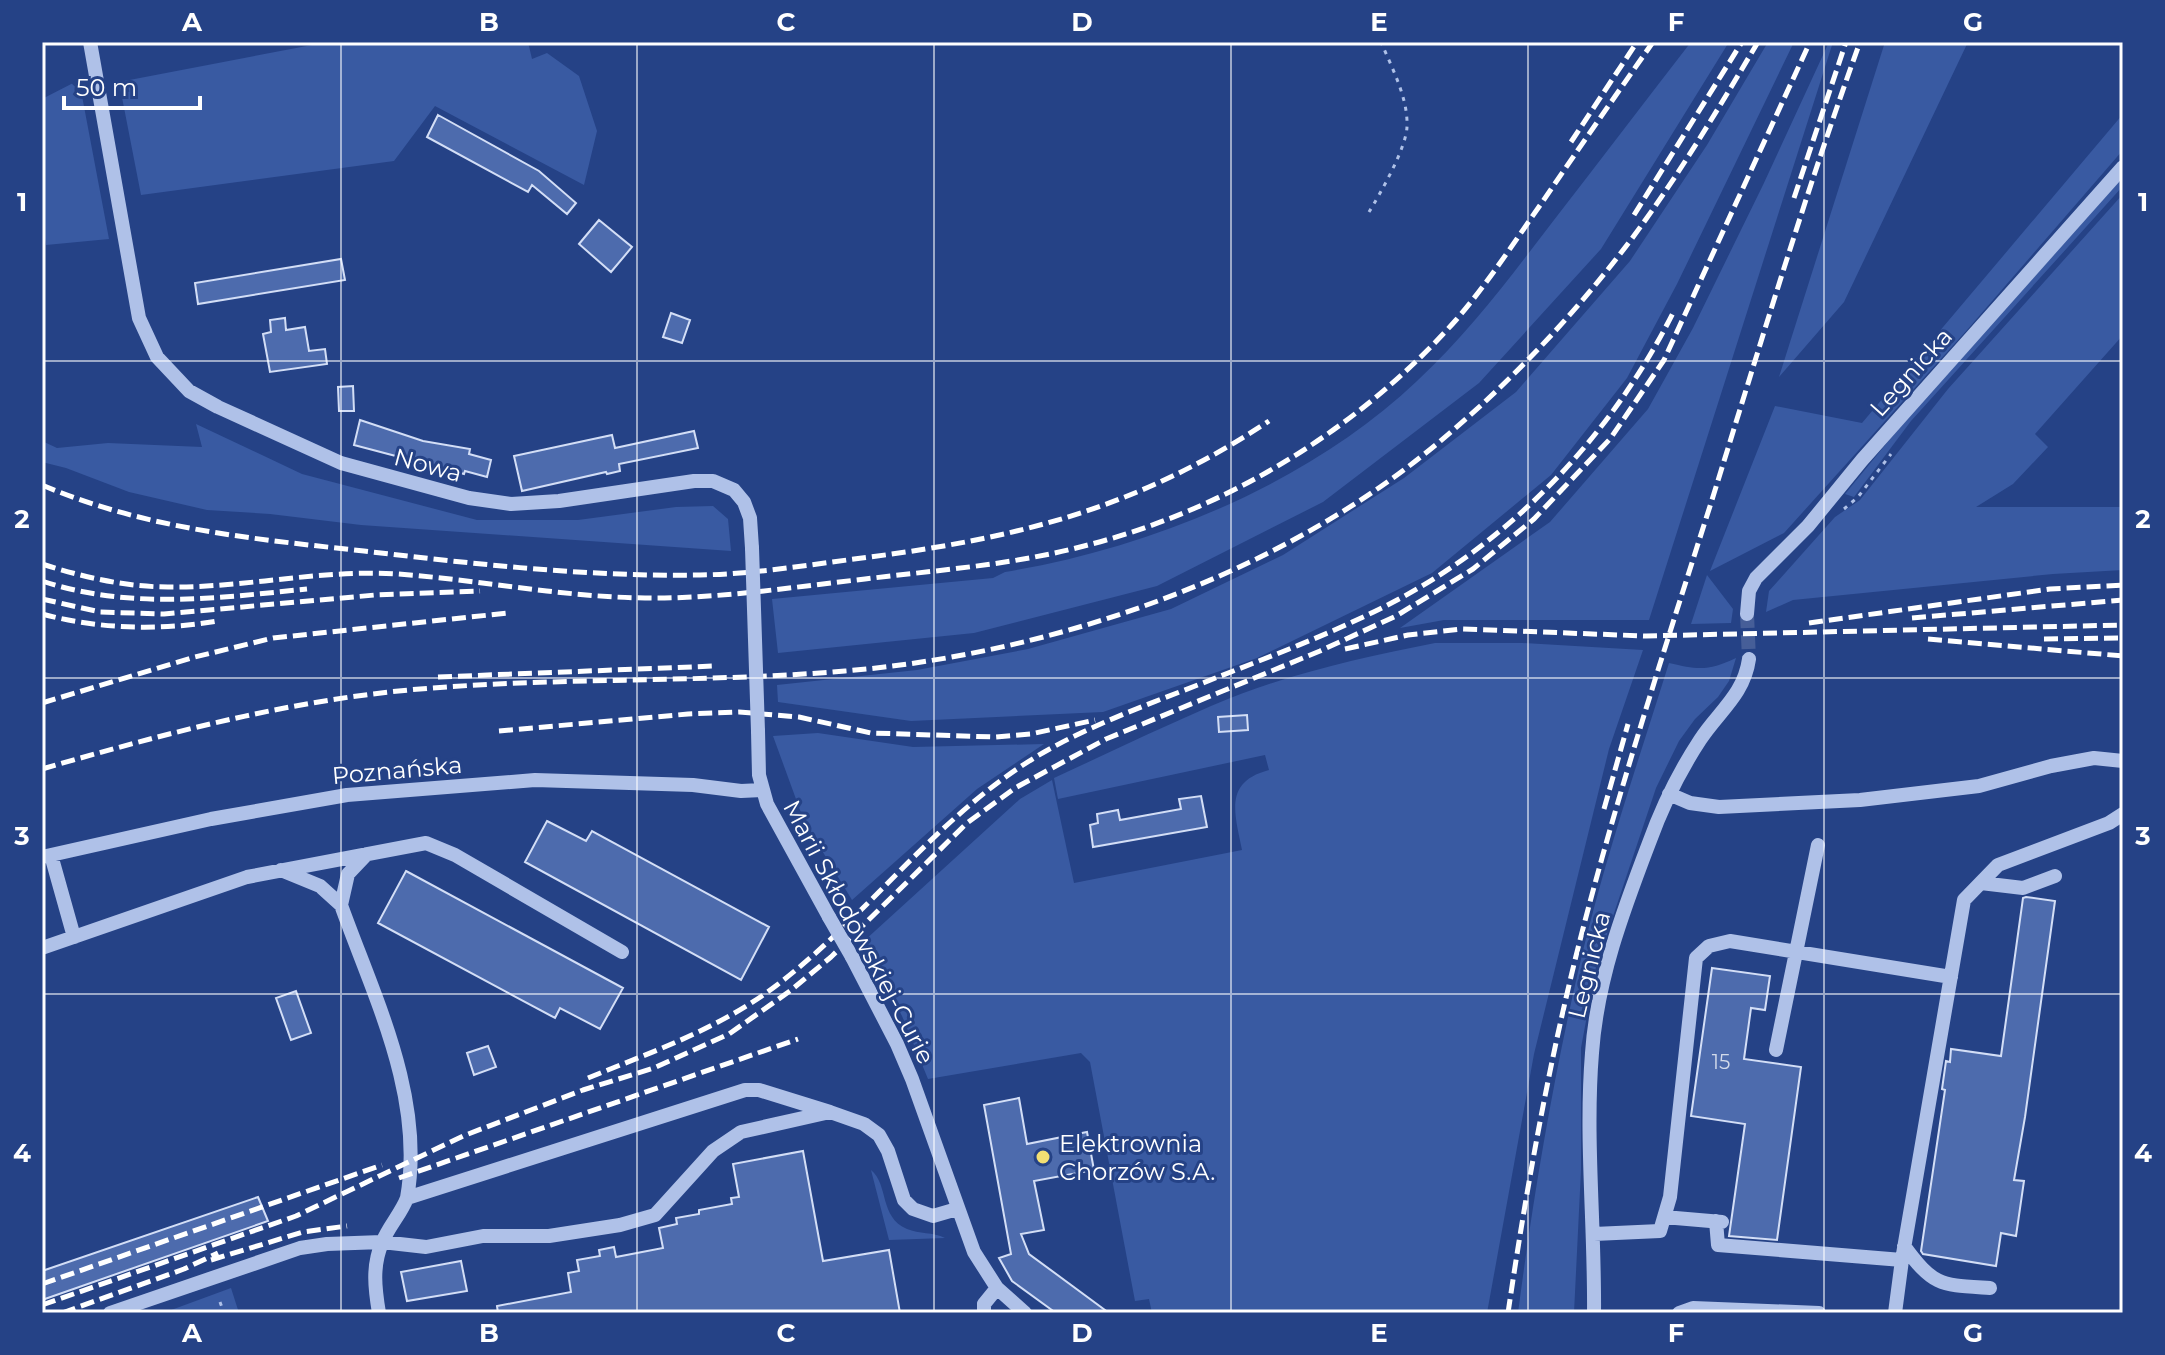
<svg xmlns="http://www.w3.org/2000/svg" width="2165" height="1355" font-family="Montserrat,sans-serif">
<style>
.green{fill:#395aa2}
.building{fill:#4d6bad;stroke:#d3def6;stroke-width:2}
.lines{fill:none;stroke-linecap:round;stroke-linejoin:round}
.minor-tunnel{stroke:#465e98;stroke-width:14;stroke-dasharray:14 7;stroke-linecap:butt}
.path{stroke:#afc1e8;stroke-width:3;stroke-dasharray:4 6;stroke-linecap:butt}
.minor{stroke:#afc1e8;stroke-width:14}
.rail{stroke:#fff;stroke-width:5;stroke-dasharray:14 6;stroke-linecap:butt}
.minor-bridge{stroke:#afc1e8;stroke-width:14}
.grid{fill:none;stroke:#fff;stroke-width:2;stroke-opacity:0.55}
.poi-dot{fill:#f2df73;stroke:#254286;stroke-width:3}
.labels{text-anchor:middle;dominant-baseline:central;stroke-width:6;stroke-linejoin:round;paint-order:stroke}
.number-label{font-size:20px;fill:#d2daea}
.street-label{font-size:24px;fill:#fff;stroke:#254286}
.poi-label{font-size:24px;fill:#fff;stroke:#254286;text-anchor:start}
.neatline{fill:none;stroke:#fff;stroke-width:3}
.grid-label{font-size:26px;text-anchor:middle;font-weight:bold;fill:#fff}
</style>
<rect width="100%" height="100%" fill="#254286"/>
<path class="green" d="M311,42H528L532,59L547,53L579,76L597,131L584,185L435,106L394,161L141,195L119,82L312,45Z
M1691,42H1729L1601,249L1479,383L1323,502L1157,586L974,633L778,653L772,599L993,578L1005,572C1151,548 1308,484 1417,381C1469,333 1511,276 1554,220C1600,161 1645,101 1691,42Z
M1768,42H1794L1677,284L1627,378L1551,475L1432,573L1257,658L1103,712L911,721L778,702L777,685L917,670L1028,649L1171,609L1283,555L1404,478L1516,392L1630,261L1707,145Z
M1829,42H1833L1649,620H1444L1400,628L1550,522L1648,409L1693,328L1763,185Z
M1885,42H1968L1844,302L1779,377Z
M79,80L109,239L46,245L42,218V99Z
M2123,114V150L1967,330L1784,533L1710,571L1775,406L1862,423Z
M2123,177V186L1911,421L1854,497L1845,494L1895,433Z
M2123,194V335L2035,434L2048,447L2013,484L1976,507H2123V570L2053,574L1793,600L1766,612L1769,591L1835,517L1860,500L1948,389Z
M196,424L302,474L477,520H578L676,507L713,506L728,519L731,551L361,525L270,514L207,510L129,492L66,468L42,462V441L57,448L108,443L202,447Z
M1707,575L1733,609L1731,623L1691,624Z
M1435,643H1522L1643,650L1609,749L1534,1054L1487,1313H1152L1149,1299L1135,1301L1090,1062L1081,1053L928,1079L902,1016L864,941L1020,799L1052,780L1074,883L1242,850C1235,814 1223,782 1269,770L1265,755L1058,799L1054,778C1106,754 1158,729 1211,706C1283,675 1359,658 1435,643Z
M1736,658L1729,681L1718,697L1695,719L1679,741L1656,788L1596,967L1581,1048V1170L1574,1313H1518C1533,1198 1552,1085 1578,972C1602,867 1637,765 1669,663C1698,670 1709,671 1736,658Z
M818,733L913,747L1044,744L977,789L852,900L804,821L773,736Z
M871,1170C889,1185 879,1217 907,1229C919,1234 933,1232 945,1238L889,1240Z
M231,1288L239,1313H163Z"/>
<path class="building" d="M438,115L539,171L576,203L567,214L532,185L528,192L427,137Z
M599,220L632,247L611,272L579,244Z
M341,259L345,280L198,304L195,283Z
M671,313L690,320L682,343L663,337Z
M285,318L286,330L305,327L309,351L325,349L327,364L270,372L263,334L271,332L270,320Z
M353,386L354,411H339L338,387Z
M360,420L423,441L470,449L469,454L491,460L487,477L465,471L464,474L354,445Z
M694,431L698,448L619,464L620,471L607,474L606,472L522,491L514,456L612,435L615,448Z
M1247,715L1248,730L1219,732L1218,717Z
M1201,796L1207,827L1093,847L1090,825L1098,823L1097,814L1118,810L1120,820L1181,809L1179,799Z
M547,821L586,841L592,831L769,927L741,980L525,862Z
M406,871L623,988L600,1029L560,1008L555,1018L378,923Z
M2026,897L2055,901L2025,1117L2014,1180L2024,1181L2016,1236L2001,1233L1996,1266L1923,1254L1921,1251L1945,1090L1942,1089L1946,1061L1950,1062L1951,1049L2001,1056L2023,898Z
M1712,968L1770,976L1765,1010L1751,1008L1744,1059L1801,1067L1777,1240L1729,1236L1745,1124L1691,1116Z
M296,991L311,1033L291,1040L276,998Z
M488,1046L496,1067L474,1075L467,1053Z
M1019,1098L1027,1144L1087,1132L1094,1170L1034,1181L1044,1230L1021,1234L1029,1254L1109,1313H1056L1012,1281L999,1258L1011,1254L984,1105Z
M803,1151L823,1261L889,1250L900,1313H498L497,1306L571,1292L568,1273L579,1271L577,1260L600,1256L599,1250L614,1247L616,1257L663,1248L659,1228L677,1224L676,1218L699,1214V1210L732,1204L731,1198L739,1197L733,1164Z
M258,1197L268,1221L42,1300V1271Z
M461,1261L467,1291L407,1301L401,1272Z"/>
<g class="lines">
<path class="minor-tunnel" d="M1747,614L1749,659"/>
<path class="path" d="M1369,212C1380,194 1407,147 1407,126C1408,98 1392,68 1381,42
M1844,509L1858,497L1891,454
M220,1302L224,1313"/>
<path class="minor" d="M90,42L139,318L157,357L189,391L218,407L341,463L469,498L511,504L559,501L694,481H713L734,490L744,502L750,518L752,548
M1747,614L1749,591L1756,578L1808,526L1862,460L2123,167
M758,731L759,775L767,804L829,917
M1669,794L1690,803L1719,807L1860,800L1979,786L2051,766L2094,758L2123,761
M51,855L74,937
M42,857L211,819L347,795L535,780L693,785L741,791L762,790
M281,870L320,886L341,905C374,997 425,1097 407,1198
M1981,883L2023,888L2055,876
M341,905L348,874L367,854
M42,948L247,877L426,843L455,855L622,952
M852,957L897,1044L912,1079L974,1252L997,1288L1025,1313
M1776,1050L1818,845
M1664,1217L1722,1222
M1716,1221L1718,1245L1902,1260
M1594,1234L1660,1231L1670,1197L1696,958L1709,946L1730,941L1951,977
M1904,1246C1934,1287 1941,1285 1990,1288
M110,1313L300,1248L327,1244L382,1242L426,1247L483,1236H549L620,1225L655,1215L713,1151L741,1132L830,1112L864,1124L879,1135L888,1151L904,1200L913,1209L933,1216L957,1209
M379,1313C375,1289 372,1266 382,1243C388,1227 401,1214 407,1198L745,1090H759L830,1112
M984,1313V1304L997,1288
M1594,1313C1595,1227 1585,1138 1592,1053C1597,980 1623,911 1649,843C1662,807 1679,772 1700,740C1718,712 1744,695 1749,659
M1679,1313L1693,1308L1819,1313
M1895,1313L1902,1260L1964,900L1998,865L2109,823L2123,814"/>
<path class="rail" d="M1571,142L1637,42
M1794,198L1846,42
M1634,215L1742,42
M42,485C145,529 254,539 364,551C475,564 588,577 700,575C757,574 814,564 870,557C1023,537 1139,507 1269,421
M42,564C83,577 125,587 168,587C245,588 321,569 398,574C480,580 562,597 645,598C718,599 793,587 865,579C938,570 1012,565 1084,546C1226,510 1358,430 1456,320C1488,283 1515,241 1543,201C1579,148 1616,95 1653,42
M42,581C129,610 218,598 307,589
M42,599L100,612L164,614L375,595L480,591
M42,614C98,629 159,631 217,621
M1912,618L2123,600
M1809,623L2050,589L2123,585
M1928,639L2123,656
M2044,639L2123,638
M1345,649L1408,635L1462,629L1646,636L2123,625
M438,677L714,666
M42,703L195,657L273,638L508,613
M499,731L688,714L739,712L799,717L871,733L995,737L1031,734L1095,720
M42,769C167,733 290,700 420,689C561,677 704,683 845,671C1051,654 1279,576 1438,443C1499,392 1555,335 1605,273C1663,202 1711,121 1758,42
M1604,809L1628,724
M588,1078C654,1051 719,1029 777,985C864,919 928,828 1020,767C1078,728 1153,703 1218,677C1279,653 1341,630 1399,599C1518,535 1613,432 1673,313
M399,1178L798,1039
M211,1260L303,1232L347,1226
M42,1284L382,1165
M42,1305L296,1216L463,1136L583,1090L654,1068L729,1034L790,991L831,957L967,823L1015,788L1106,739L1320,651L1396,616L1473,569L1534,519L1610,439L1664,360L1810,42
M62,1313L184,1269L218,1253
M1508,1313C1526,1191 1548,1068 1578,948C1616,798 1664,651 1711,503C1759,349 1805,194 1860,42"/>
<path class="minor-bridge" d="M752,548L758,731
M829,917L852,957"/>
</g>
<path class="grid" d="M341,42V1313M637,42V1313M934,42V1313M1231,42V1313M1528,42V1313M1824,42V1313M42,361H2123M42,678H2123M42,994H2123"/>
<circle class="poi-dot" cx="1043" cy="1157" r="8"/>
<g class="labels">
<g class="number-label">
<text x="1721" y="1062">15</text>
</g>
<g class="street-label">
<text transform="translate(1911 372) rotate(-48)">Legnicka</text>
<text transform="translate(428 465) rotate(15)">Nowa</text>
<text transform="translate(397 770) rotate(-5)">Poznańska</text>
<text transform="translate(859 932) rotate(62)">Marii Skłodowskiej-Curie</text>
<text transform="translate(1589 965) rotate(-76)">Legnicka</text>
</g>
<g class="poi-label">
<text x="1059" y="1143">Elektrownia<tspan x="1059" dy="28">Chorzów S.A.</tspan></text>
</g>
</g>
<rect width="2165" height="1355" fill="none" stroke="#254286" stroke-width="88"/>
<path d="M64 96v12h136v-12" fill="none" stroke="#ffffff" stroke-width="4"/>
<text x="76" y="96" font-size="24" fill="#ffffff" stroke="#254286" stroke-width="6" paint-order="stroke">50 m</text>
<rect x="44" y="44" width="2077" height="1267" class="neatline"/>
<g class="grid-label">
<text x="192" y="31">A</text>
<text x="489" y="31">B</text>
<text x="786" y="31">C</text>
<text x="1082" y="31">D</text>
<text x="1379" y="31">E</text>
<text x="1676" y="31">F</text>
<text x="1973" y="31">G</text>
<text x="22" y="211">1</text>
<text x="2143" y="211">1</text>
<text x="22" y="528">2</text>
<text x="2143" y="528">2</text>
<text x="22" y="845">3</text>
<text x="2143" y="845">3</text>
<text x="22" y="1162">4</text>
<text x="2143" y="1162">4</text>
<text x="192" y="1342">A</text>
<text x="489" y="1342">B</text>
<text x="786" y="1342">C</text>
<text x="1082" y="1342">D</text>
<text x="1379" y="1342">E</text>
<text x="1676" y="1342">F</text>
<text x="1973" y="1342">G</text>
</g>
</svg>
